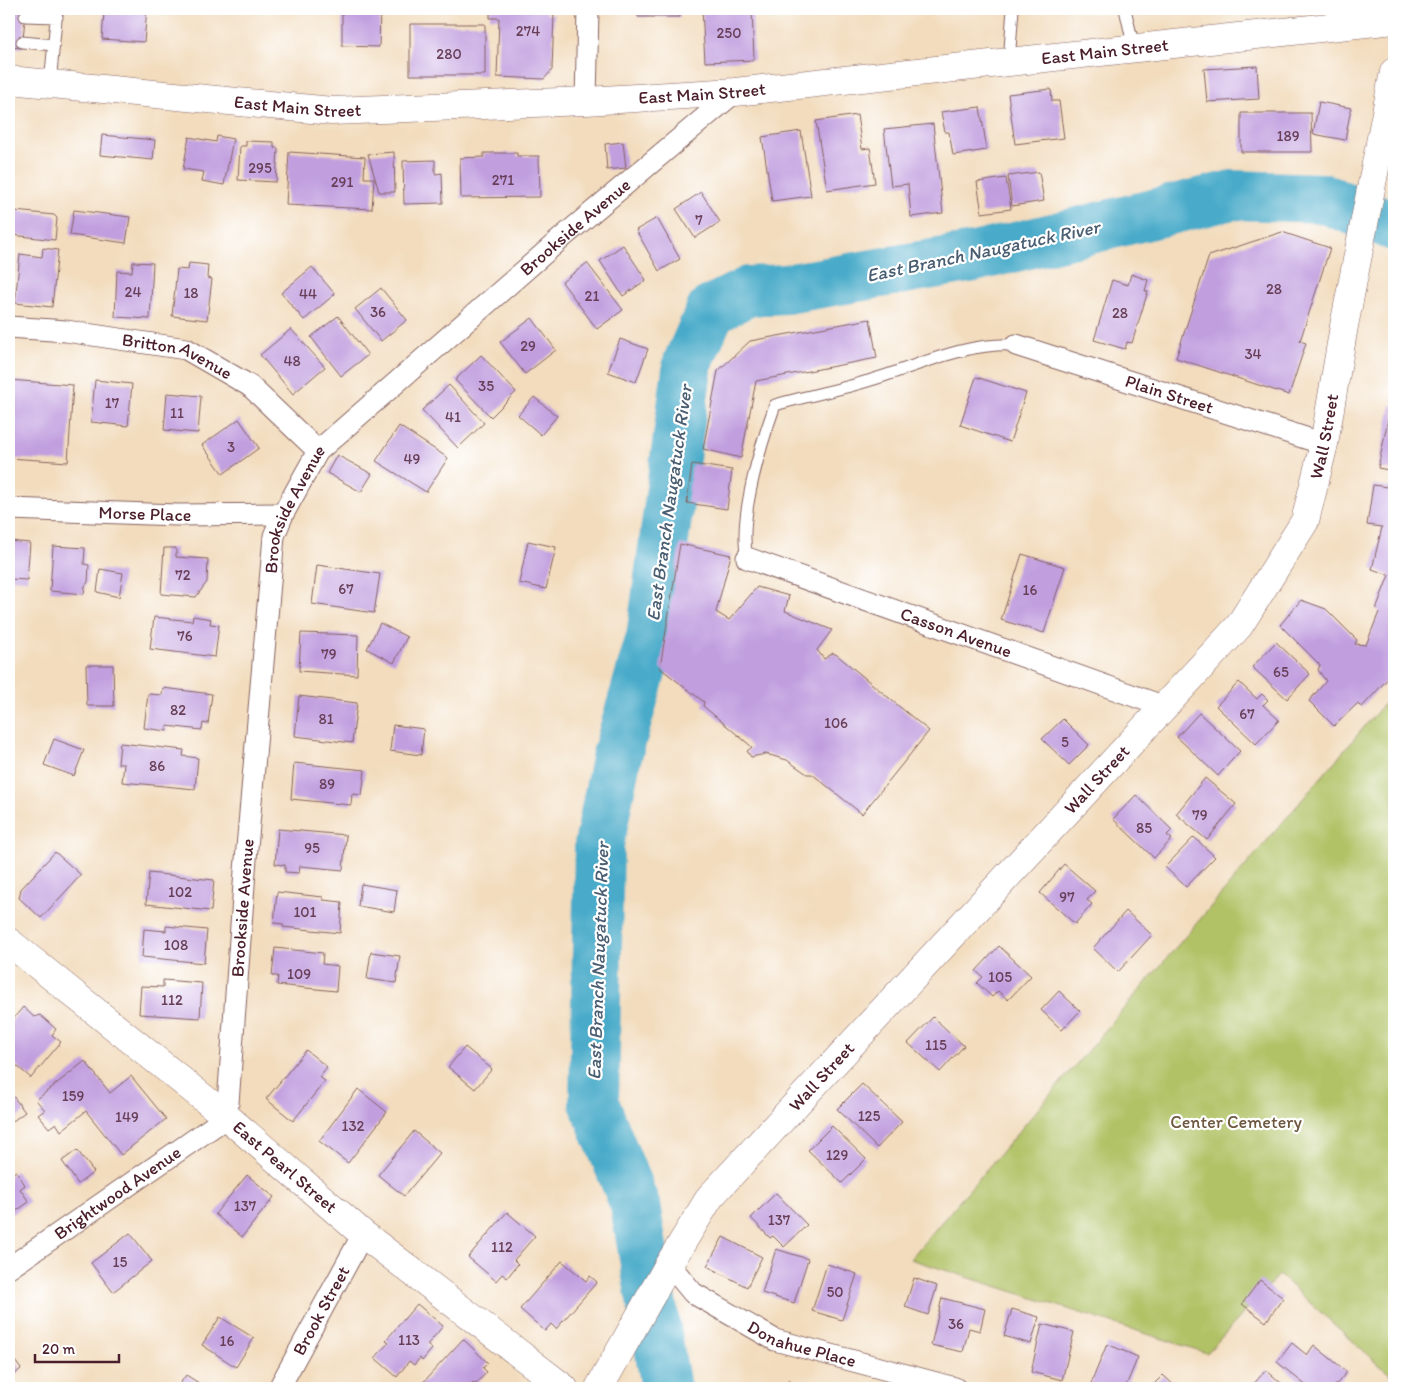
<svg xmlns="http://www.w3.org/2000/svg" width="1403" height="1397" font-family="Itim,sans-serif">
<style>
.green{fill:#b1c266;stroke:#7e7048}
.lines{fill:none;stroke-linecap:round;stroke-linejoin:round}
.river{stroke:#4aabc9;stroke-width:50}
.building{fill:#c19fdf}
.service-casing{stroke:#85615e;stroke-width:13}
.minor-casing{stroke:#85615e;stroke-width:23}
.tertiary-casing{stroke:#85615e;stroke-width:29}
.trunk-casing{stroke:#85615e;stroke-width:29}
.service{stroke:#fff;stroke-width:11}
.minor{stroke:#fff;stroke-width:21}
.tertiary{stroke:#fff;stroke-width:28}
.trunk{stroke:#fff;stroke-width:28}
.labels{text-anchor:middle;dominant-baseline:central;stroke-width:4.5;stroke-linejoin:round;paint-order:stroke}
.number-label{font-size:15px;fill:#683f58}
.street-label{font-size:18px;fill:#4a1f2b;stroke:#fff}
.park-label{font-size:18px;fill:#6e5840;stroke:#fff}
.water-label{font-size:19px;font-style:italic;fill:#4a5e72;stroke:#fff}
</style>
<rect width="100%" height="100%" fill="#fff"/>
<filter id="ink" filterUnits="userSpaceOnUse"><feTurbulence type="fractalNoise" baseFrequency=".02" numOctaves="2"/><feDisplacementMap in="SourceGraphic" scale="10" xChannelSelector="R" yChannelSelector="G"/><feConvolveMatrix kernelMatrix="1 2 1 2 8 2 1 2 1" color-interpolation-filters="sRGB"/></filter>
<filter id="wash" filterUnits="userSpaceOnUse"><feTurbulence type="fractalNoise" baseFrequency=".0096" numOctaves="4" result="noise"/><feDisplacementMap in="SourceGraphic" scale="20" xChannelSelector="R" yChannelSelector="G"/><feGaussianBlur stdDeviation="1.12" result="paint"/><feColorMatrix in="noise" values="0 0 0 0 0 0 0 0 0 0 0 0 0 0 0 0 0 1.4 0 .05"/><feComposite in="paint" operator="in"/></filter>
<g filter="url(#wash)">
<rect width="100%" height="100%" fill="#f2dcbd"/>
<path class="green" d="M1394,692V1378L1279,1275L1207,1353L910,1259Z"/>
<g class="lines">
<path class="river" d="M666,1388L635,1205L594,1103L599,845L616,759L651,637L688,362L711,310L749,291L786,289L974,257L1232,195L1322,198L1394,226"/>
</g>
<g id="blocks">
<path class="building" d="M9,9H26L22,48L9,47Z
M95,9H147L144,42L102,39L104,12Z
M342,9H380L379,47L342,46Z
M435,9H458V10L435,11Z
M490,9H546V14H554L552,70L544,79L497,77L499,18H490Z
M638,9H683V12H680V17H638Z
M702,9H752L754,60L705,62Z
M410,24H485V75H410Z
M1257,66L1259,99L1207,102L1204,69Z
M1051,89L1052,101H1059L1064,138L1015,144L1008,94Z
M1319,102L1351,108L1345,140L1313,134Z
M980,107L987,150L953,155L949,132H945L941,112Z
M1241,113H1311L1312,152H1241Z
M857,115L862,149L870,148L875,183L827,190L816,121Z
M933,124L943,213L911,217L908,184L891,186L884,129Z
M801,131L811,196L772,201L762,137Z
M102,135L155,140L153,160L100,155Z
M217,136L233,139L224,185L202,181L204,172L183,169L189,137L216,142Z
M246,141L274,142V148H278L276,182L238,180L240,146H246Z
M623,142L626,168L607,170L605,144Z
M289,152L365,157L364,178H374L372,209L286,205Z
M394,152L395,192H379L368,154Z
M484,153H517V156H539L540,197L461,198L460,158L484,157Z
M435,160V174L442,173L443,203L404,204L403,161Z
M1039,172L1044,201L1012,206L1008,176Z
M1006,178L1011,209L982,213L977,182Z
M701,192L720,222L695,238L676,209Z
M74,210L130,217L126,243L70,235Z
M15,211L54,215L57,218L55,240L12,235Z
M657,218L680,259L659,271L636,230Z
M1282,232L1330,248L1300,341L1306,343L1289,395L1176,358L1209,256Z
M623,245L646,280L623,296L600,261Z
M43,248L58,250L52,307L15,303L20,254L42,257Z
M133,262L153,263L150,319L115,317L117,271L132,272Z
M189,263L208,265L207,278L212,279L207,320L172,316L177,269L188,270Z
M587,263L623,310L597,329L562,282Z
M312,267L335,294L304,320L281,293Z
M1131,274L1148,280L1145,291H1148L1132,343L1127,342L1125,349L1094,340L1112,280L1128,285Z
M381,288L407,320L381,341L355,309Z
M338,316L368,355L341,376L311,337Z
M532,318L556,350L525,374L500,342Z
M870,319L877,358L756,381L741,458L703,449L718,371L750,341Z
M291,329L325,367L293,394L260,355Z
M620,339L648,349L636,382L608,372Z
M481,355L516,392L491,417L455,380Z
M976,377L1026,393L1010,442L960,425Z
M9,380L73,385L68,462L9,458Z
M95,380L132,384L128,426L91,422Z
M449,385L484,423L458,448L422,410Z
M167,393L201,396L198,433L164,430Z
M534,397L557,416L541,435L518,415Z
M1391,405L1394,406V471L1378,468Z
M239,419L259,448L223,474L202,445Z
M399,426L448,458L426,492L376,461Z
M337,455L372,474L361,492L327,473Z
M692,464L732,470L727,509L687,503Z
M1373,485L1394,488V672L1362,707L1357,704L1334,726L1309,701L1326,681L1318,670L1320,665L1280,625L1301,600L1326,609L1357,640L1355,644L1366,645L1379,612L1376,609L1389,575L1372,569L1382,527L1367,525Z
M9,541L30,543L27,580L9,579Z
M528,541L556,547L546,589L519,583Z
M680,544L731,555L716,612L729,620L757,587L789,596L785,611L832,630L817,650L824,659L833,653L837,655L929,731L862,814L812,774H807L787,760L766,754L751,757L747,751L752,747L703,706L704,702L660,668Z
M53,546L85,548L84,564L89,565L88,582L85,586L84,594L50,591Z
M164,548H176V557L208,559L207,582L196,597L161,594Z
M1022,554L1065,567L1044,633L1001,620Z
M317,565L380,574L374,613L312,604Z
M100,569L123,573L119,597L97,592Z
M193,616L211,619L210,624L219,625L215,657L150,649L154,617L192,621Z
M380,623L407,637L394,663L367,649Z
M301,633L358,635L357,675L299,671Z
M1276,642L1310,674L1287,699L1252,667Z
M86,665H113L114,706H87Z
M1239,682L1257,699L1262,694L1268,700L1263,705L1279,720L1256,744L1216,706Z
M163,688L212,694L208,724L203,723L202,730L167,726V731L144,728L148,694L162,695Z
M299,696L357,703L352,743L295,736Z
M1199,713L1240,751L1218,776L1177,737Z
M1063,719L1089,745L1069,765L1042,739Z
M393,725L424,729L421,755L390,751Z
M54,739L84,750L74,776L44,765Z
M120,743L184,750L183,756L198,758L195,789L122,782L124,764H118Z
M294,763L365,770L362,795L352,794L351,805L291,799Z
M1205,778L1236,804L1207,840L1176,814Z
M1136,795L1172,830L1167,835L1172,839L1154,858L1113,819Z
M278,829L346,835L343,870L300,866L299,873L285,872V865L275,864Z
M1194,837L1215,857L1186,887L1165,867Z
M55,852L81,875L41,918L19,898L21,889Z
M1064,864L1095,891L1087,900L1092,904L1075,924L1040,893Z
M149,873L214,880L211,911L146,904Z
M361,884L397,890L394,912L358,906Z
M277,892L323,897V900L342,902L340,933L283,927V924L274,923Z
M1126,911L1152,935L1118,972L1093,948Z
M166,926L207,930L204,963L142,957L144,929L166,931Z
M999,946L1031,976L1008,1000L998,991L992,997L977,983L983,977L976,971Z
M275,948L323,953L322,964L338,966L336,991L277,985L278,976H272Z
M371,952L400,956L396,983L367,979Z
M163,980L202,983L200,1018L139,1014L141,986L163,987Z
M1059,991L1080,1011L1062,1030L1041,1010Z
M23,1007L34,1017L40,1015L56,1029L52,1035L61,1042L31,1078L9,1059V1024Z
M933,1017L964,1046L940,1072L908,1043Z
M465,1047L492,1069L475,1089L448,1067Z
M306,1050L327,1067L319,1077L325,1081L293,1121L266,1099Z
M85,1061L110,1093L131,1076L166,1119L121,1155L86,1111L61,1131L56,1123L49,1128L38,1115L45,1110L36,1100Z
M862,1084L902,1122L877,1148L837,1109Z
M358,1089L387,1112L348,1163L319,1141Z
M10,1092L25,1112L9,1124V1094Z
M832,1126L866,1159L842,1183L808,1150Z
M414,1131L440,1153L404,1196L378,1175Z
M77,1150L94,1172L78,1184L62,1161Z
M16,1171L25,1185L20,1189L29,1202L9,1216V1176Z
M247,1175L274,1197L242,1237L215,1214Z
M776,1193L807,1225L784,1247L773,1236L770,1238L751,1218Z
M507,1212L535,1236L514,1260L518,1264L507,1278L502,1274L496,1281L468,1257Z
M130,1233L152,1261L113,1292L91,1263Z
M723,1237L762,1257L747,1287L707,1266Z
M776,1249L808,1259L794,1303L762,1293Z
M562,1261L586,1281L590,1276L597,1282L556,1329L551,1324L545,1331L520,1309Z
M827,1264L857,1274L842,1320L812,1311Z
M914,1278L937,1286L928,1315L905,1307Z
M1260,1280L1283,1298L1266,1322L1242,1304Z
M942,1298L985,1309L980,1331L969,1328L963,1352L931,1345Z
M417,1304L443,1326L427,1345L432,1349L422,1361L420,1358L414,1365L409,1361L397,1377L375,1358L389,1342L386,1340Z
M1012,1309L1039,1317L1031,1344L1004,1336Z
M220,1317L254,1338L236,1367L202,1345Z
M1042,1324L1074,1332L1062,1380L1031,1372Z
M463,1339L488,1363L483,1368L487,1372L476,1384L471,1383L466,1388H418Z
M1292,1343L1307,1355L1314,1345L1347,1372L1333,1388H1309L1277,1362Z
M1107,1344L1138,1357L1125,1388H1096L1090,1386Z
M9,1353L21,1369L9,1379Z
M1266,1370L1287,1388H1250Z
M186,1375L207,1388H177Z
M1163,1375L1177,1388H1150Z
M789,1380L798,1388H781Z"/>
</g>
</g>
<g filter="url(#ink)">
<use href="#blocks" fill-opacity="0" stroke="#85615e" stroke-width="1"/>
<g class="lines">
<g class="service-casing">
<path id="service" d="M1125,9L1134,48
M25,16L57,17
M22,42L54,45
M1009,62L1013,9
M50,84L57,9
M747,558C738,518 761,444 775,405C803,397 833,391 861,383C913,369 961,342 1016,345"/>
</g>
<g class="minor-casing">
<g id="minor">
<path d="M586,101L588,9"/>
<path id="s1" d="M9,327L66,331L186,349L250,386L318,451"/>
<path id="s2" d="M1016,345L1324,444"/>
<path id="s3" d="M9,509L177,515L283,514"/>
<path id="s4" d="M747,558L1165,707"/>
<path id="s5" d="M669,1264L693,1293L775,1340L955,1388"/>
<path id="s6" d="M9,1268L227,1117L245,871L274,536L283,514L318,451L564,236L735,92"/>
<path id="s7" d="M279,1388L363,1234"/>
</g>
</g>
<g class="tertiary-casing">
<g id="tertiary">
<path id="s8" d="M9,942L227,1117L363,1234L564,1388"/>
<path id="s9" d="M599,1388L669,1264L710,1197L1239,626L1305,521L1324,444L1344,326L1394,72"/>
</g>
</g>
<g class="trunk-casing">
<g id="trunk">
<path id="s10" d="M9,80L332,111L586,101L735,92L1394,20"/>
</g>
</g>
<use href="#service" class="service"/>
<use href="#minor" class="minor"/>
<use href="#tertiary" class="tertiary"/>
<use href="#trunk" class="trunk"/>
</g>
</g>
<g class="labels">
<g class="number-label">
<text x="528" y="31">274</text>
<text x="729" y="33">250</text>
<text x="449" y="54">280</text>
<text x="1288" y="136">189</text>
<text x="260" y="168">295</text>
<text x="503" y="180">271</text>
<text x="342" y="182">291</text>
<text x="699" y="220">7</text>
<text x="1274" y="289">28</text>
<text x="133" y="292">24</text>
<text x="191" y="293">18</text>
<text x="308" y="294">44</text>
<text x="592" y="296">21</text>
<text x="378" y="312">36</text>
<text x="1120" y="313">28</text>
<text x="528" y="346">29</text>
<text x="1253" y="354">34</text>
<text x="292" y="361">48</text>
<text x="486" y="386">35</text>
<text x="112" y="403">17</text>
<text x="177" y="413">11</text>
<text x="453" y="417">41</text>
<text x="231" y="447">3</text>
<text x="412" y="459">49</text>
<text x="183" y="575">72</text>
<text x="346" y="589">67</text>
<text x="1030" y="590">16</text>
<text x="185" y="636">76</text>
<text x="329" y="654">79</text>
<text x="1281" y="672">65</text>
<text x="178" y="710">82</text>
<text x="1247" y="714">67</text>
<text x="326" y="719">81</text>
<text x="836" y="723">106</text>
<text x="1065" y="742">5</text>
<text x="157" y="766">86</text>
<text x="327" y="784">89</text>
<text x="1200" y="815">79</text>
<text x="1144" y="828">85</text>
<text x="312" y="848">95</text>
<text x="180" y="892">102</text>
<text x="1067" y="897">97</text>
<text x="305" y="912">101</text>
<text x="176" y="945">108</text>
<text x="299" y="974">109</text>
<text x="1000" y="977">105</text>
<text x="172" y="1000">112</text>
<text x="936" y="1045">115</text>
<text x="73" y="1096">159</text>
<text x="869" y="1116">125</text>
<text x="127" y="1117">149</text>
<text x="353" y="1126">132</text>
<text x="837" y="1155">129</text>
<text x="245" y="1206">137</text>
<text x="779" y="1220">137</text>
<text x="502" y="1247">112</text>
<text x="120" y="1262">15</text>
<text x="835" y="1292">50</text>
<text x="956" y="1324">36</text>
<text x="409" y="1340">113</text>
<text x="227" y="1341">16</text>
</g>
<g class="street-label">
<text stroke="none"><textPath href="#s10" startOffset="1100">East Main Street</textPath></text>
<text stroke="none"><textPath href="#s10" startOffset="695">East Main Street</textPath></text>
<text stroke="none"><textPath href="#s10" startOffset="290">East Main Street</textPath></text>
<text stroke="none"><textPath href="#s6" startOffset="1285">Brookside Avenue</textPath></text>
<text stroke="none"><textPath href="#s1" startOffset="172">Britton Avenue</textPath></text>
<text stroke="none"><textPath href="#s2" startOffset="161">Plain Street</textPath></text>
<text stroke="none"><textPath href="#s9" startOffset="1210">Wall Street</textPath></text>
<text stroke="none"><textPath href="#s6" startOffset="880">Brookside Avenue</textPath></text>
<text stroke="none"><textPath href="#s3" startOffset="136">Morse Place</textPath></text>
<text stroke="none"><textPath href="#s4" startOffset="222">Casson Avenue</textPath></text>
<text stroke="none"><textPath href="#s9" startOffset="790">Wall Street</textPath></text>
<text stroke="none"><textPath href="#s6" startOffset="475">Brookside Avenue</textPath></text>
<text stroke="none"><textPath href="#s9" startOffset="385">Wall Street</textPath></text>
<text stroke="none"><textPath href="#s8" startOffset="356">East Pearl Street</textPath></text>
<text stroke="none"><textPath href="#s6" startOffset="132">Brightwood Avenue</textPath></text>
<text stroke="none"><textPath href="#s7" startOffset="88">Brook Street</textPath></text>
<text stroke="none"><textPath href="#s5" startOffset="159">Donahue Place</textPath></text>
</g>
<g class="park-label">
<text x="1236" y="1122">Center Cemetery</text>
</g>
<g class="water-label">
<text transform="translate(983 251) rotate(-12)">East Branch Naugatuck River</text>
<text transform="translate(669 503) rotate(-82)">East Branch Naugatuck River</text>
<text transform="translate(598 961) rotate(-88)">East Branch Naugatuck River</text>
</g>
</g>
<rect width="1403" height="1397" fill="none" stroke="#fff" stroke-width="30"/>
<path d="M35 1354v8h84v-8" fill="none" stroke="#4a1f2b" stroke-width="2.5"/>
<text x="42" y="1354" font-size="15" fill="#4a1f2b" stroke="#ffffff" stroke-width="4" paint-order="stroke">20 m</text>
</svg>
